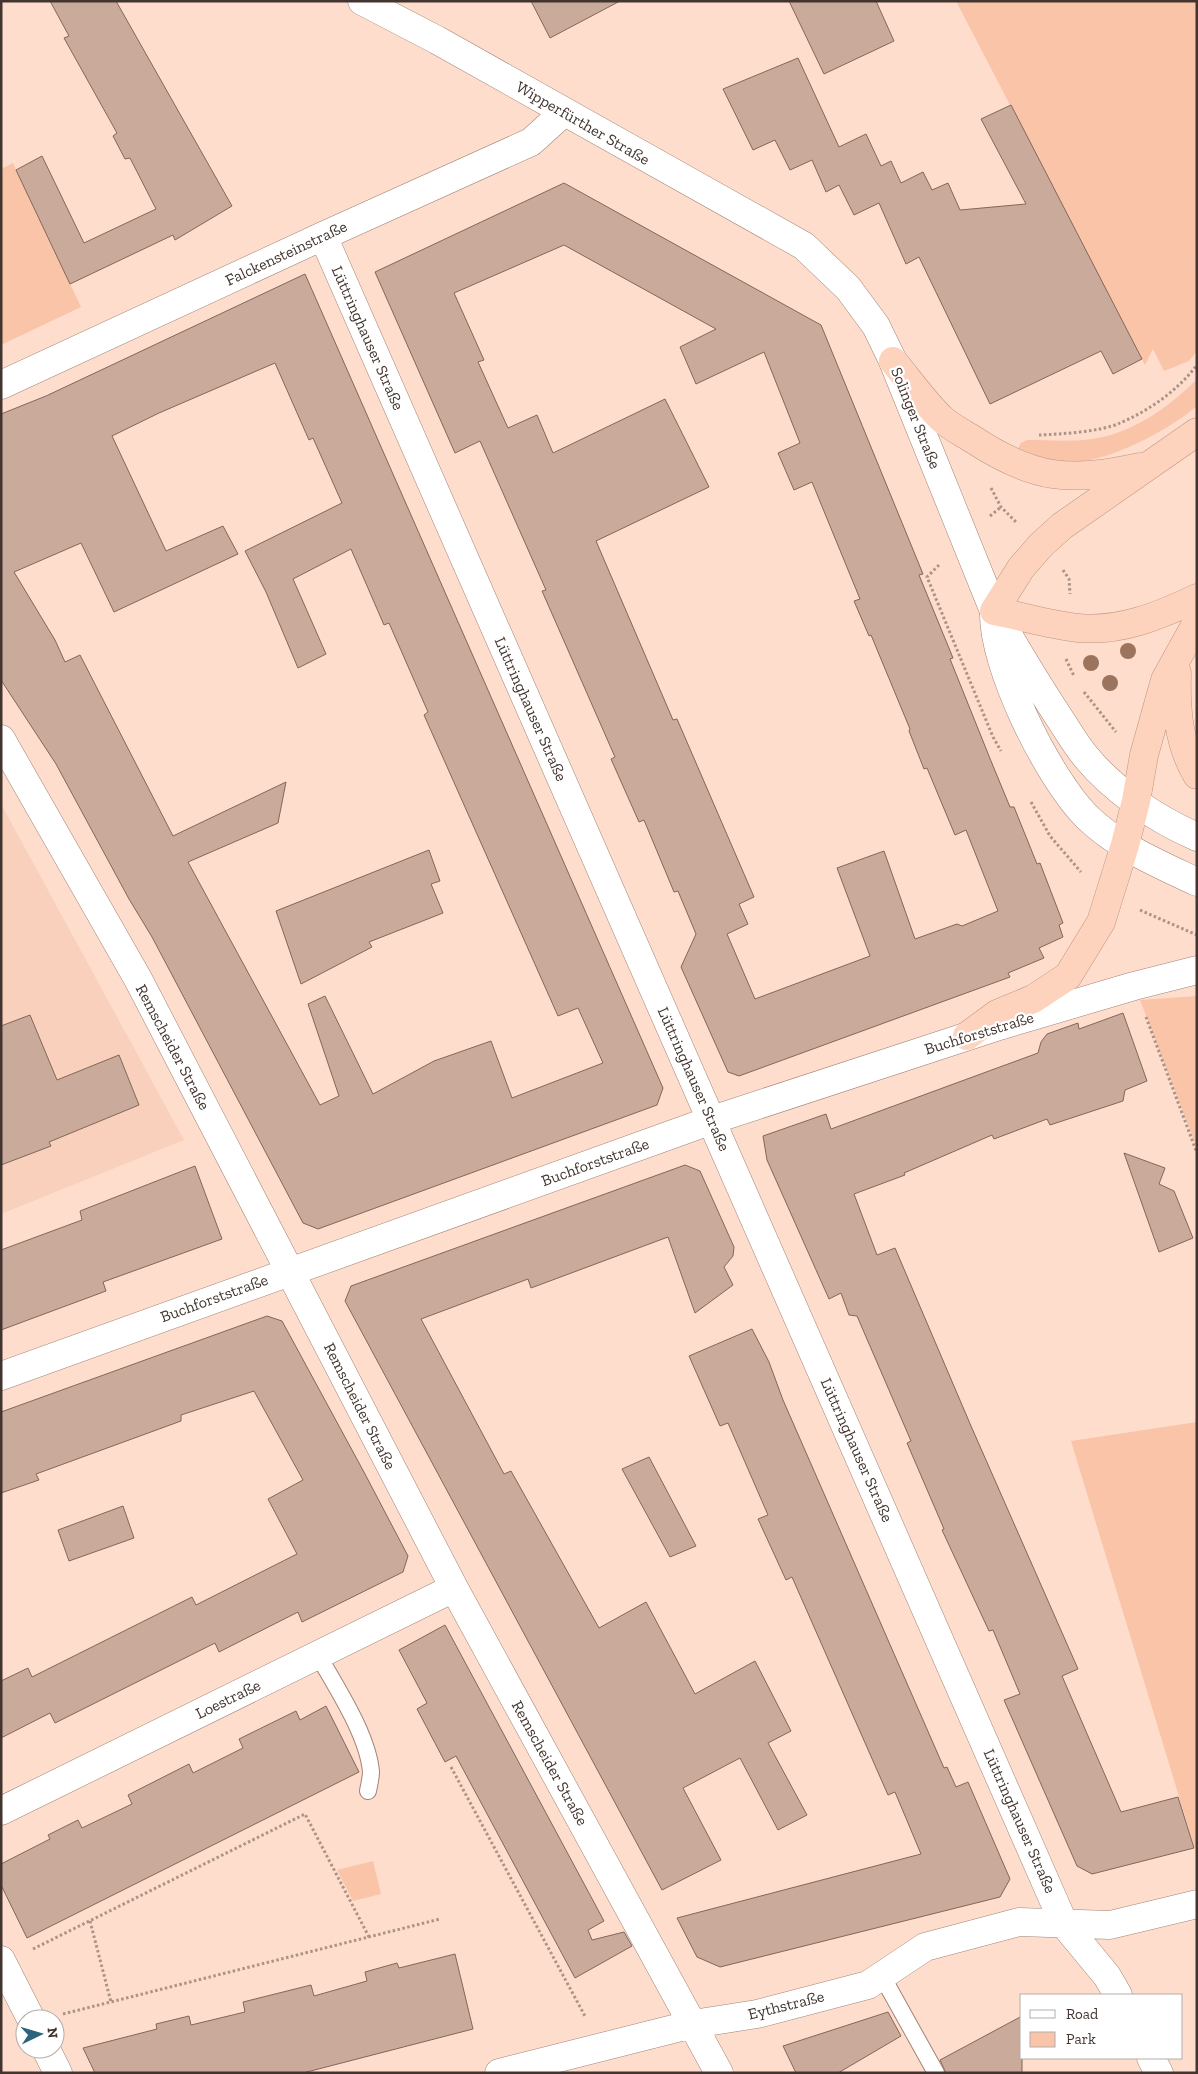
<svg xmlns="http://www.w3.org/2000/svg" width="1198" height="2074" font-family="'Zilla Slab',serif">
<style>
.built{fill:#f8d0bc}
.green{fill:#fac4a9}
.building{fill:#c9aa9b;stroke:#836759;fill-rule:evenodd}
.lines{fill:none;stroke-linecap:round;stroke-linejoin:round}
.service-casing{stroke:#a18475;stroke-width:18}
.minor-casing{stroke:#a18475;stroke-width:29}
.tertiary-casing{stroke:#a18475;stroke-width:29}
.trunk-casing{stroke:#bc9581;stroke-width:29}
.path{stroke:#ab9387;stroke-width:3;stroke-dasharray:2.5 2.5;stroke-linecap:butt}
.service{stroke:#fff;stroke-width:16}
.minor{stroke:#fff;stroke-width:28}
.tertiary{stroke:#fff;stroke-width:28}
.trunk{stroke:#fed3be;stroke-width:28}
.tree{fill:#9c745e}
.labels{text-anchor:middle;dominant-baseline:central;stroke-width:4.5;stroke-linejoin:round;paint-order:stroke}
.street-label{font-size:16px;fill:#42352f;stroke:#fff}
</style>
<rect width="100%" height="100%" fill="#feddcd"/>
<path class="built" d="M1,804L184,1140L1,1214Z"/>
<path class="green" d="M956,1H1197V256L1194,262L1197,258V351L1189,361L1164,371L1153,349L1145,365Z
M13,163L81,307L1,345V169Z
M1197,379V406C1169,430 1110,461 1074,462C1055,462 1035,455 1017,450L1021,443L1027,440C1053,440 1081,443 1107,436C1141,427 1172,404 1197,379Z
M1197,996V1148L1140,1000Z
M1197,1422V1845L1194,1846L1071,1441Z
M373,1861L381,1894L353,1901L337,1870Z"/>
<path class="building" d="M50,1H116L232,206L175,240L173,235L70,284L16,170L42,156L84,243L156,209L130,158L125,159L113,136L117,133L64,38L69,36Z
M531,1H620L550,38Z
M789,1H876L894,41L824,74Z
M798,58L839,147L866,134L881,166L891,161L901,183L923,172L932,190L948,183L960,210L1026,204L981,119L1011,105L1142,359L1113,374L1101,351L990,404L919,257L906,264L879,203L854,215L839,185L826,192L812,160L790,170L775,140L753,150L723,89Z
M564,183L821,325L923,574L919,575L953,658L950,659L991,761L1010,807H1014L1037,864L1040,863L1063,923L1059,925L1063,937L1039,948L1044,958L1008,973L1010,977L739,1076L728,1072L681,967L696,934L678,891L674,892L644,820L639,822L611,759L615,757L542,591L546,590L526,545L480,441L455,453L375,272ZM564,245L716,329L680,347L696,384L764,352L800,443L778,453L794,490L812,482L860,599L854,601L869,636L871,635L910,729L909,731L924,769L927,768L955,835L966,830L998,911L962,926L957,924L915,939L884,851L837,868L870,956L755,999L727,934L748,924L739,904L754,897L677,719L673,720L596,541L709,487L665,399L553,453L537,415L508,428L478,362L484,360L454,293Z
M305,274L663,1088L657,1105L318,1229L303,1223L152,937L129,899L56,764L1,680V414L46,396ZM275,363L309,440L313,438L342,503L245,551L266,592L298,668L326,654L293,579L351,549L384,625L389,623L428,712L424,715L558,1016L578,1008L603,1063L512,1098L491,1041L434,1061L373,1094L325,996L308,1004L339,1096L320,1105L188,862L278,823L286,782L173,836L80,655L65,662L55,640L14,572L81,543L114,612L238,554L223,526L166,551L112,436L159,413Z
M429,850L440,881L431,884L443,913L369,942L372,947L301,984L276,911Z
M1123,1013L1147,1081L1125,1090L1123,1101L1050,1125L1047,1119L994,1139L992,1135L904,1173L905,1175L854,1194L877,1255L895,1248L971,1426L1078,1669L1062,1676L1121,1812L1178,1797L1194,1848L1092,1874L1077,1866L1004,1700L1020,1694L993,1630L989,1631L942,1530L944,1529L907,1443L911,1441L857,1316L849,1315L841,1293L829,1299L767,1160L763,1136L826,1114L831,1129L1038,1053L1041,1042L1047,1034L1078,1023L1079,1029Z
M30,1015L57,1080L119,1055L139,1105L49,1142L51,1146L1,1165V1026Z
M1124,1153L1165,1168L1159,1184L1174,1191L1193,1238L1159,1252Z
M685,1165L700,1171L734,1247L733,1256L724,1267L733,1285L695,1313L668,1237L531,1288L528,1279L421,1319L504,1474L511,1471L599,1628L646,1602L695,1694L755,1661L791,1731L768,1743L807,1815L778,1830L740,1758L683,1788L721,1860L662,1890L345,1301L351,1286Z
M195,1166L222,1239L103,1282L106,1291L1,1330V1250L82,1220L80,1211Z
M267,1316L282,1321L365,1474L408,1556L403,1572L302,1622L298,1612L219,1652L215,1643L55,1723L50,1713L1,1738V1681L28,1668L32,1677L192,1597L196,1605L297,1554L268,1499L303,1480L254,1391L181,1415V1421L36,1474L39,1480L1,1493V1412Z
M752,1329L769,1362L783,1400L944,1768L947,1767L956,1787L968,1782L1010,1879L1000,1897L720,1967L697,1957L677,1918L921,1854L895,1792L888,1795L792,1577L786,1580L758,1519L768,1515L728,1423L720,1426L689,1356Z
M649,1457L696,1546L670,1557L622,1469Z
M123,1506L134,1538L69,1561L58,1530Z
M445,1625L604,1921L588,1930L592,1940L624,1932L632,1946L575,1978L456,1756L445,1762L417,1709L427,1703L399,1650Z
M326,1706L359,1772L27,1938L1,1885V1864L50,1839L48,1835L78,1820L82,1828L132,1804L128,1795L189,1764L193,1773L243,1748L239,1739L296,1711L300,1720Z
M455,1954L473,2029L303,2073H95L83,2048L157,2029L156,2024L189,2016L191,2025L245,2012L243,2002L311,1985L314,1996L367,1981L365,1972L397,1963L399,1968Z
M888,2012L901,2036L838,2073H796L783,2046Z
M1022,2016V2073H946L940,2060Z"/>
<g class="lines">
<g class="service-casing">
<path id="service" d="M318,1655C336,1687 368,1735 371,1772C371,1778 369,1785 368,1791
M882,1976L936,2073"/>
</g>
<g class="minor-casing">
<path id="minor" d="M362,1L437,40L804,246L848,288L876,326L893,361L994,611
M323,236L1064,1924L1107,1976L1118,1995
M1,385L323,236L531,142L564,112
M1,739L138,979L454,1588L719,2073
M1,1376L712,1120L999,1026L1134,986L1197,970
M1,1811L454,1588
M1,1960L31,2019
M46,2049L58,2073
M1151,2058L1159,2073
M499,2073L693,2024L757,2014L868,1985L925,1947L1019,1922L1110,1925L1197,1904"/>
</g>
<g class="tertiary-casing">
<path id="tertiary" d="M994,611C992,666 1048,777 1086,816C1116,846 1159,864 1197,882
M1000,621C1019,654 1039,687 1060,719C1068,731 1076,745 1086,757C1114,791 1156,819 1197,837"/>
</g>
<g class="trunk-casing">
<path id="trunk" d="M893,361C909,380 924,402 942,419C951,427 963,433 974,440C1035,480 1070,482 1140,467
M1197,432L1062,526L1041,545L1021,568L994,611C1021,616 1050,625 1078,628C1120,632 1159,616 1197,598
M1177,673C1176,709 1178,743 1197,775
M967,1036L997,1014L1033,999L1068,976L1101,922L1125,845L1136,801L1144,755L1165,680L1197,622"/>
</g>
<path class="path" d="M1039,435C1061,434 1100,432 1120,423C1150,410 1177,391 1197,365
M991,488L1001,507L1017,523
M990,516L1001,507
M939,565L927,577L993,737L1001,751
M1063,570L1069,579L1070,594
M1066,659L1074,676
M1084,692L1116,732
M1031,802L1050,836L1081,872
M1140,910L1197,935
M1146,1017L1197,1153
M451,1767L586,2018
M90,1921L111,2002
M33,1949L305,1814L369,1937
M63,2014L440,1919"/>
<use href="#service" class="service"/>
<use href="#minor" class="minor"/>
<use href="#tertiary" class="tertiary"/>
<use href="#trunk" class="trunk"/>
</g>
<g class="tree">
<circle cx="1128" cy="651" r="8"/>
<circle cx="1091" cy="663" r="8"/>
<circle cx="1110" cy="683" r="8"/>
</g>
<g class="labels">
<g class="street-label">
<text transform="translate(583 123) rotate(30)">Wipperfürther Straße</text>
<text transform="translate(286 253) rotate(-25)">Falckensteinstraße</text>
<text transform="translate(368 338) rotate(66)">Lüttringhauser Straße</text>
<text transform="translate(916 418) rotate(68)">Solinger Straße</text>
<text transform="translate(531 709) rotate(66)">Lüttringhauser Straße</text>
<text transform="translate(979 1033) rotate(-17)">Buchforststraße</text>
<text transform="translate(173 1047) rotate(62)">Remscheider Straße</text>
<text transform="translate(694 1079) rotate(66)">Lüttringhauser Straße</text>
<text transform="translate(595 1162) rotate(-20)">Buchforststraße</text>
<text transform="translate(214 1298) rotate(-20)">Buchforststraße</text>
<text transform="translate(360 1406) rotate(63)">Remscheider Straße</text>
<text transform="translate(857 1450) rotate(66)">Lüttringhauser Straße</text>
<text transform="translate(228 1699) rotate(-26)">Loestraße</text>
<text transform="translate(550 1763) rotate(61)">Remscheider Straße</text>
<text transform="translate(1020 1821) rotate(66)">Lüttringhauser Straße</text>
<text transform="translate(786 2005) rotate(-14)">Eythstraße</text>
</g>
</g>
<rect width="1198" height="2074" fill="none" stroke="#42352f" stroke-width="5"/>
<rect x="1020" y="1994" width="162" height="65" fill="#ffffff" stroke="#b3aeac"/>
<rect x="1030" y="2010" width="25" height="8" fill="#ffffff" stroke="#b3aeac"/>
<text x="1066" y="2019" font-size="15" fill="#42352f">Road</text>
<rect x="1030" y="2032" width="25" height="15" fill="#fac4a9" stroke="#b3aeac"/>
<text x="1066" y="2044" font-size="15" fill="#42352f">Park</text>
<g transform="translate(40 2034) rotate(85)"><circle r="24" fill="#ffffff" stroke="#b3aeac"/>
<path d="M0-4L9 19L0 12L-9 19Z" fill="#2a657d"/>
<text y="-8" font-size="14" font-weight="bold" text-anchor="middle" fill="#42352f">N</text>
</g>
</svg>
